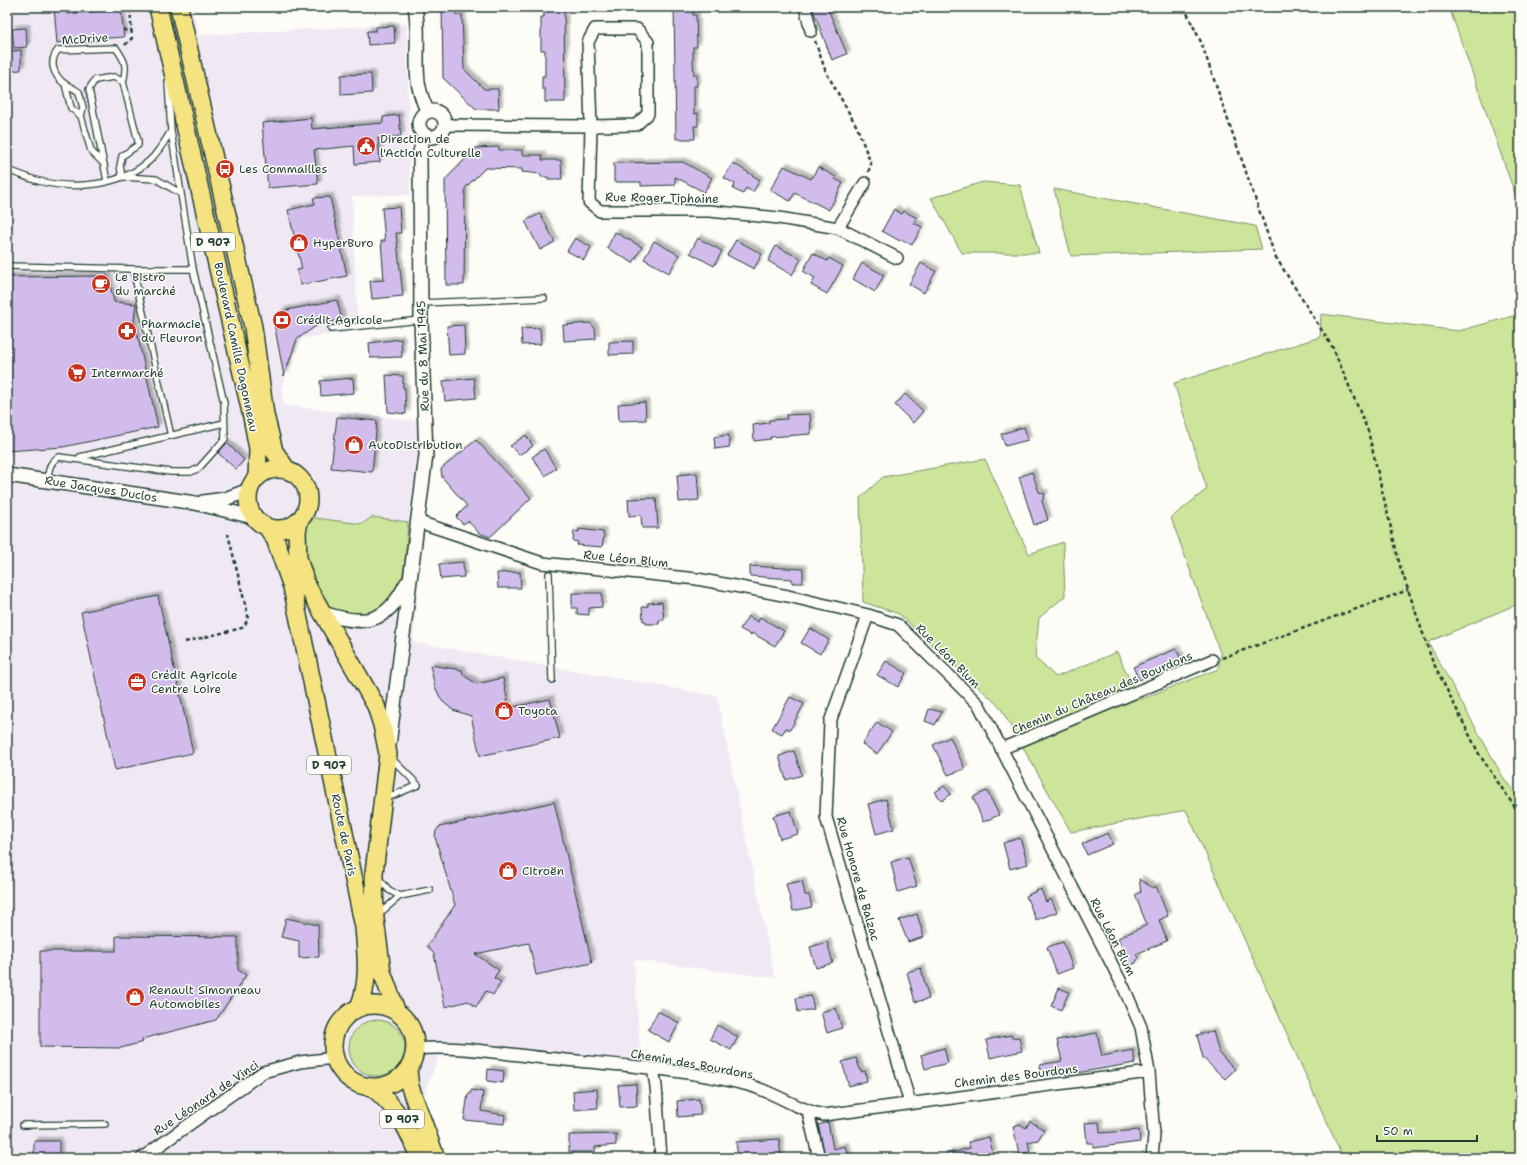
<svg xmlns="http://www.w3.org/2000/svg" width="1527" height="1165" font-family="'Shantell Sans',sans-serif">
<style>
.built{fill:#f0e9f4}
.green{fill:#cde59a;stroke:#769167}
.building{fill:#d2bcec;stroke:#1f3d34;filter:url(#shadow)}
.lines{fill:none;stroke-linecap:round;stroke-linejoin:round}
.service-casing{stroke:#1f3d34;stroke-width:8}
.minor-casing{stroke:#1f3d34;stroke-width:14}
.tertiary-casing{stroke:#1f3d34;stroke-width:16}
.primary-casing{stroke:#1f3d34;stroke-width:20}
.path{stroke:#1f3d34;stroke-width:2.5;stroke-dasharray:4 3;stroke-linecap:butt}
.service{stroke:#fdfcf7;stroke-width:5.5}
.minor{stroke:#fdfcf7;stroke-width:11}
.tertiary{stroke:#fdfcf7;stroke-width:13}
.primary{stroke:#f5e382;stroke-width:17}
.labels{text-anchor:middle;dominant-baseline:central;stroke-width:3;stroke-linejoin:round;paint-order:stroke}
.shield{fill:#fdfcf7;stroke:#62766e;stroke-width:1}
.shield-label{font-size:11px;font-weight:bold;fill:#1f3d34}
.street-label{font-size:12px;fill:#1f3d34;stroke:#fdfcf7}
.poi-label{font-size:12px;fill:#1f3d34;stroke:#fdfcf7;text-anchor:start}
</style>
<defs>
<filter id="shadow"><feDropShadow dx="3.5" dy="-3.5" stdDeviation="1" flood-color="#0004"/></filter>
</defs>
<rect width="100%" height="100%" fill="#fdfcf7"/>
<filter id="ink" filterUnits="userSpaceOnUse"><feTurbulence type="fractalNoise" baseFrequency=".025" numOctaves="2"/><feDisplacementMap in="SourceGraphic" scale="8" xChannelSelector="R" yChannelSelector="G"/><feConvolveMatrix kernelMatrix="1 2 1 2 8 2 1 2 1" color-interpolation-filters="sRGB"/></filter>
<g filter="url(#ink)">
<path class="built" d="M7,7H192L199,35L407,24L410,195L352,196L358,331L297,339L281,389L284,405L433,423L413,642L717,696L775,978L634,960L641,1065L439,1056L415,1118L427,1158H7Z"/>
<path class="green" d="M1449,7H1520V208Z
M983,182L1020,185L1039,253H962L931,198Z
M1054,189L1255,226L1262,249L1071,256Z
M1321,314L1459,331L1520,314V603L1428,642L1503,777L1520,800V1158H1343L1186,810L1071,832L1000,707L899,614L863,602L860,498L883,477L985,459L1029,554L1063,542L1065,596L1039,618L1035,658L1056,677L1117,652L1139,700L1218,669L1221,655L1171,518L1207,489L1174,383L1320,337Z
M372,517L408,522C406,543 407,571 397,591C384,618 340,623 320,600C303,581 306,551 304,527L315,518L362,524Z
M349 1048a28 28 0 1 1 56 0a28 28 0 1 1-56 0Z"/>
<path class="building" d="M54,7H66L67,14L121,9L124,37L96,39V41L67,44V42L57,43Z
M442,7H454L456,15H462L464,69L484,89H498L499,109H476L443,78Z
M544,7H564L565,102H545V89H542V76H545V50H541V17H544Z
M674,7H693V15H696L697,47H693V61L694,75H697V86H694V114L698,113V126H694L695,139H676Z
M812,7H827L847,54L832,60Z
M394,26L395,43L368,45L367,31H376V27Z
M26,28L27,47L14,48L12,29Z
M21,50V70L7,71V52Z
M371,74L372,93L341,95V75Z
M399,115L401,136L378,138L380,162L355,164L354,146L314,150L318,184L268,188L262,123L311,118L312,129L383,123V117Z
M499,147V150H522V155H542V160H561L562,179H548V177H541V174L522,172V169L485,168L465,188L464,285H446L445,180L476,148Z
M683,162L712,178L704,192L675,177V185L641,186V182H614V163Z
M733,163L760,180L753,192L746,188L743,194L733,189L735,184L724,178Z
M784,166L811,179L818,167L836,177L835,179L843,183L829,210L795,193L790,201L770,190Z
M330,197L347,276L300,285L297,270L302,269L288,210L315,204L313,198Z
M399,207L401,233H396L403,296L372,299L370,281L384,280L381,241H385L382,208Z
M894,209L902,214L904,211L917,218L914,223L922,227L912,245L901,239L900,241L882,231Z
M540,214L555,242L540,250L525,221Z
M615,232L642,247L633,263L607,248Z
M575,238L591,247L584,260L567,251Z
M698,238L722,251L714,266L690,253Z
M736,240L762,254L754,269L727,255Z
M654,241L679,255L669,273L644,259Z
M776,246L801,259L792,275L768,261Z
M813,253L827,261L829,258L843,266L827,294L811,285L815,278L803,271Z
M862,263L884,275L875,292L853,279Z
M921,263L936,271L924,293L909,284Z
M108,276L114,302L136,304L134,320L158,427L63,447L7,451V277Z
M337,300L342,321L322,322L297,339L284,376L274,323L277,315L282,311Z
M590,323L595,328L596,339L564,341L563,325Z
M464,325L465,354L449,355L447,326Z
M540,328L541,344L522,345L521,329Z
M401,339L402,357L370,358L369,343Z
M633,341V354L609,355V342Z
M386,375L403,376V388H405L406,414L388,412Z
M353,378L354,393L321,396L320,381Z
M474,378L476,398L445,401L443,381Z
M905,394L923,411L913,423L895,405Z
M645,402L646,420L619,421L618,404Z
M810,414L811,434L770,437L771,439L754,441L753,425L769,423V420L787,419L786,415Z
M337,417L377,421L372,472L331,468Z
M1024,427L1028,440L1005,446L1001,434Z
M526,435L533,446L519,455L510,446Z
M729,435L730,447L715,449L714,437Z
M476,440L531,498L490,537L479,533L468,521L463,524L456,517L467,506L442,477L441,469Z
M227,443L244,460L236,469L218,453Z
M544,449L556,468L545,476L532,457Z
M1032,472L1039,492L1045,494L1042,501L1048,520L1034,525L1019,477Z
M697,473L699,500L679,502L677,475Z
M656,498L658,528H642L641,515L629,516L628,499Z
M579,529L603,532V535H604L602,547L577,545L578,542L573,541L574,531L579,532Z
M463,562L464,577L441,579L439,564Z
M750,566L803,569V583H792V579L750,576Z
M520,572L521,588H498L497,573Z
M572,593H602V607L589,608V615L577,614V608H572Z
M158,596L193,753L115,770L81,612Z
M662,602L664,620H659V624H646V621H643L642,607L648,606V603Z
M748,616L758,622L760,617L784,631L775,646L752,633L751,635L740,629Z
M810,628L829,640L820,654L801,643Z
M1176,649L1182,661L1139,680L1133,667Z
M886,661L906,673L898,687L877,675Z
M430,665L462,670L463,675L477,684L503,678L509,708L550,699L560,738L480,756L471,716L453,710L442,701L435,687Z
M790,697L804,704L790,730L786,728L782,734L772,729Z
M929,709L942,712L935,725L925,721Z
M877,722L892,732L877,754L862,744Z
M950,737L965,769L948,775L933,745Z
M794,751L802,775L786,780L779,756Z
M944,786L951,794L942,801L935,792Z
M987,791L999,815L983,822L973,797Z
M886,799L894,829L876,834L868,804Z
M554,802L592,963L536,975L529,943L475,954L499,970L494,978L501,982L493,995L486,991L476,1007L468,1001L445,1007L434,954L427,946L455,905L435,837L436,831L439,827Z
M791,811L798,834L780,839L773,816Z
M1108,833L1113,844L1087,855L1082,844Z
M1020,838L1028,864L1010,869L1003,843Z
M908,857L917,886L898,892L891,862Z
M1139,879L1153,888L1156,886L1168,916L1159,920L1167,941L1136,954L1138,958L1136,963L1130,965L1118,938L1147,925L1135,895L1141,892Z
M802,881L805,895H809L812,907L793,911L786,884Z
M1041,889L1046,902L1051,899L1057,912L1036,920L1026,896Z
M917,914L924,937L908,942L899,920Z
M286,918L318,925L319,957L299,958V941L281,937Z
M116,936L238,937V970L246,975L216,1020L142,1039L143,1042L121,1048L40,1047V951H116Z
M827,942L833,963L816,968L810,947Z
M1063,942L1073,968L1057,974L1047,947Z
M921,968L929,999L915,1002L907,972Z
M1059,988L1069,992L1061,1010L1051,1006Z
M811,996L814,1009L798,1012L796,998Z
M836,1008L842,1028L827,1033L821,1012Z
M658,1011L679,1023L669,1042L648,1030Z
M717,1025L738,1037L731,1050L710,1039Z
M1213,1031L1219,1053L1235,1069L1225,1079L1203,1058L1197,1035Z
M1097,1033L1102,1056L1133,1050L1135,1063L1066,1075L1065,1072L1041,1076L1040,1065L1062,1061L1057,1040Z
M1011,1035L1012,1038L1019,1037L1022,1051L990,1058L986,1040Z
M944,1048L948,1063L925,1069L921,1055Z
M856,1058L861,1072L865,1071L867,1081L849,1086L842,1062Z
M488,1069L504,1071L503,1083L487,1081Z
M636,1084L637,1106L620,1107L618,1085Z
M597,1089L598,1108L574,1110L573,1091Z
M471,1090L483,1092L481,1111L505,1115L504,1124L464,1120L468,1094H470Z
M699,1099L701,1115L678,1117L677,1101Z
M1030,1121L1044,1130L1038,1140L1028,1142L1030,1152L1019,1154L1013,1126L1020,1124L1026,1128Z
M828,1122L833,1149L845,1146L849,1158H833L832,1153L825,1155L818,1125Z
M1099,1122L1100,1133L1139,1130L1140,1142L1093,1148V1143H1087L1085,1123Z
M616,1134V1145L595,1147V1152H569V1135Z
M989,1137L993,1154L977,1158H947V1154L970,1148L968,1142Z
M779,1139L781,1158L770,1157L738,1158L736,1142Z
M34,1141H59V1158H34Z"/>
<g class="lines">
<g class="service-casing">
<path id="service" d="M65,84L71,108L81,116
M104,164L91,151L81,116L83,108L79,92C74,88 69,87 65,84C54,76 48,62 58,50L116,48C126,62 127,66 123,82
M7,170C17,173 28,178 39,181C74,190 121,186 149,161C158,153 165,141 171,131L168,82
M124,177L156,179L180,193
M107,181L89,89L95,80L114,77L123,82L138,141V145L122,156L120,166L122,177
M7,266L133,269L171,436
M133,269H193
M421,303L544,298
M331,329L421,320
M80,457L224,423
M47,481C49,470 49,462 59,457L171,472H191L199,468L225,439L224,403L193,269L171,131
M549,574L552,680
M387,798L418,785L391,758
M379,879L389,890L400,896
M379,914L400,896L430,890
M23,1125L105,1124"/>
</g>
<g class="minor-casing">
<path id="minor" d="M805,7L811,31
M595,29H637L648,42V114L636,125L591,126L588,42Z
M445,125L591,126L589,202L600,211H709L779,218L838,228L897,258
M838,228L865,183
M419,522L542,563L697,579L788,596L868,615L898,625L979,705L1124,988L1141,1027L1149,1072L1154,1135L1152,1158
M868,615L830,722L826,817L910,1103
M1001,749L1212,660
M416,1049C459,1045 503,1054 546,1058C613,1065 682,1068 748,1085C775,1092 797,1110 824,1115L1149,1072
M653,1069L656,1086L661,1158
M808,1112L819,1158
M142,1158L263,1072L300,1062L334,1058"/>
</g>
<g class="tertiary-casing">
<path id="tertiary" d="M415,7C420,32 415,56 418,81C419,92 423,101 427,111
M419 124a13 13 0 1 1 26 0a13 13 0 1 1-26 0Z
M7,475L195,503L253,517
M203,502L225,499L249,490
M323,613C363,626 386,625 406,584
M389,745L426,455L421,320L420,152L424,134"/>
</g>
<g class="primary-casing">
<path id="primary" d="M158,7L252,417L258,449L257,478
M179,7L253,327L265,415L274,451L287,470
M248 499a30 30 0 1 1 60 0a30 30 0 1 1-60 0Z
M299,522L297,532L298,558L306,584L376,706L382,725L388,754L374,873L375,919L382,972L396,1010
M267,527L275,539L292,587L364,927C366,954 370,982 359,1007
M333 1046a41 41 0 1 1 82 0a41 41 0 1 1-82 0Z
M408,1071L410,1087L436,1158
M373,1088C397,1107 409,1130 419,1158"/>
</g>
<path class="path" d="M1184,7L1201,42L1275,256L1333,348L1368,431L1400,566L1432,660L1479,754L1520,815
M98,11V8L115,7
M123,30H132
M815,41L826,72L857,127L871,164L868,173
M125,45L132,38L130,7
M185,642L242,628L246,623L248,616L228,534
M1222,658L1408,590"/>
<use href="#service" class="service"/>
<use href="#minor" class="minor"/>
<use href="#tertiary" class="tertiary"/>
<use href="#primary" class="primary"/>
</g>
</g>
<defs>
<g id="civic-disc" transform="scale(1)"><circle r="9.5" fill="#c8321e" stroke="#fdfcf7"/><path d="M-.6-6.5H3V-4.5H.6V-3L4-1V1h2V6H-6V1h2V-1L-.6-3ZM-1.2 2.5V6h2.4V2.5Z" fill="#fff"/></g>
<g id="bus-disc" transform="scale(1)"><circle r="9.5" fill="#c8321e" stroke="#fdfcf7"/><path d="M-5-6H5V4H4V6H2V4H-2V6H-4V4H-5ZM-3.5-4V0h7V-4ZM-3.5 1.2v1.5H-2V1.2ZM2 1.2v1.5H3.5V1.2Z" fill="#fff"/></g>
<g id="shop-disc" transform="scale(1)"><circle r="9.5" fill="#c8321e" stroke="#fdfcf7"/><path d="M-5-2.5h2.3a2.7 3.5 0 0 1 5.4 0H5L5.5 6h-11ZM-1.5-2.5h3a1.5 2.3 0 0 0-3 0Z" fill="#fff"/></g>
<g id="cafe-disc" transform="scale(1)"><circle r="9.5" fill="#c8321e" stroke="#fdfcf7"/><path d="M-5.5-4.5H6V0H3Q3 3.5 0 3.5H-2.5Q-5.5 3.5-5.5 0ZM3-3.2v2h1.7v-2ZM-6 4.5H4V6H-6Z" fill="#fff"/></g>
<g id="bank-disc" transform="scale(1)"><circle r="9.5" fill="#c8321e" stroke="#fdfcf7"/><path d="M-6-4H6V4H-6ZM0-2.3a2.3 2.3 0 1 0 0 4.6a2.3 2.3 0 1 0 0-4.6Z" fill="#fff"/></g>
<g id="pharmacy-disc" transform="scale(1)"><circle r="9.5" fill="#c8321e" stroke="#fdfcf7"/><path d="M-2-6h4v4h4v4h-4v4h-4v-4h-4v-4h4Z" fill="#fff"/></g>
<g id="supermarket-disc" transform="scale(1)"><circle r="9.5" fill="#c8321e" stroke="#fdfcf7"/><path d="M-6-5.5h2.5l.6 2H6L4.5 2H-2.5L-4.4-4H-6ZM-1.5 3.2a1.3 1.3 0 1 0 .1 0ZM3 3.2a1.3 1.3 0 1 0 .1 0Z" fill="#fff"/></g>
<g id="office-disc" transform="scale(1)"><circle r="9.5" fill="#c8321e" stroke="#fdfcf7"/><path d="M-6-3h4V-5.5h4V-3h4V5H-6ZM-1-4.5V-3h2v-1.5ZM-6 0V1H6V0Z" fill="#fff"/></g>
</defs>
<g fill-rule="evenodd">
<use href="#civic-disc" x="366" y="146"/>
<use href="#bus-disc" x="225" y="169"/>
<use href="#shop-disc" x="299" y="243"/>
<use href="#cafe-disc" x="101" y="284"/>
<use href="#bank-disc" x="282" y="320"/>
<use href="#pharmacy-disc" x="127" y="331"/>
<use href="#supermarket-disc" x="77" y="373"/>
<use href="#shop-disc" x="354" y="445"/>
<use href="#office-disc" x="137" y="682"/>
<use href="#shop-disc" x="504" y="711"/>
<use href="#shop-disc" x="508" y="871"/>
<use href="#shop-disc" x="135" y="997"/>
</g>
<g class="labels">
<g class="shield">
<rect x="191" y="233" width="44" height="18" rx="3"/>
<rect x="307" y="756" width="44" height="18" rx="3"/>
<rect x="380" y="1110" width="44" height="18" rx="3"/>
</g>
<g class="shield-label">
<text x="213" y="242">D 907</text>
<text x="329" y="765">D 907</text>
<text x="402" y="1119">D 907</text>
</g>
<g class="street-label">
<text transform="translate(85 39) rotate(-4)">McDrive</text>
<text transform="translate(662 198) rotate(1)">Rue Roger Tiphaine</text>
<text transform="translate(236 347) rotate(78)">Boulevard Camille Dagonneau</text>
<text transform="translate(423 356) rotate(-92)">Rue du 8 Mai 1945</text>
<text transform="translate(101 489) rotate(9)">Rue Jacques Duclos</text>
<text transform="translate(626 559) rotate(6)">Rue Léon Blum</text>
<text transform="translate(948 656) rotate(45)">Rue Léon Blum</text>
<text transform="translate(1102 693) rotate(-23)">Chemin du Château des Bourdons</text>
<text transform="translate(344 835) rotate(78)">Route de Paris</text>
<text transform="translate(858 879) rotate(74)">Rue Honore de Balzac</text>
<text transform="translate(1113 937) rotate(63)">Rue Léon Blum</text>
<text transform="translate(692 1064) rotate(10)">Chemin des Bourdons</text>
<text transform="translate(1016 1076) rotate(-7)">Chemin des Bourdons</text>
<text transform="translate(206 1098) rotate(-34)">Rue Léonard de Vinci</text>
</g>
<g class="poi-label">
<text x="380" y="139">Direction de<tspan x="380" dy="14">l'Action Culturelle</tspan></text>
<text x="239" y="169">Les Commailles</text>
<text x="313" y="243">HyperBuro</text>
<text x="115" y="277">Le Bistro<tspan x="115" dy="14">du marché</tspan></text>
<text x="296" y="320">Crédit Agricole</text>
<text x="141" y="324">Pharmacie<tspan x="141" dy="14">du Fleuron</tspan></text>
<text x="91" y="373">Intermarché</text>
<text x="368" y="445">AutoDistribution</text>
<text x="151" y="675">Crédit Agricole<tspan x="151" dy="14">Centre Loire</tspan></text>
<text x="518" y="711">Toyota</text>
<text x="522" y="871">Citroën</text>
<text x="149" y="990">Renault Simonneau<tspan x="149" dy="14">Automobiles</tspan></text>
</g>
</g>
<rect width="1527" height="1165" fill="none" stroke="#fdfcf7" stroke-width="24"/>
<rect x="12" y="12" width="1503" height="1141" fill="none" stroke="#1f3d34" stroke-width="1.5" filter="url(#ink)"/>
<path d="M1377 1135v6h100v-6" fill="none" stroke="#1f3d34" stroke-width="2"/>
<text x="1383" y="1135" font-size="12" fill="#1f3d34" stroke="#fdfcf7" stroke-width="3" paint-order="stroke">50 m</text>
</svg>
